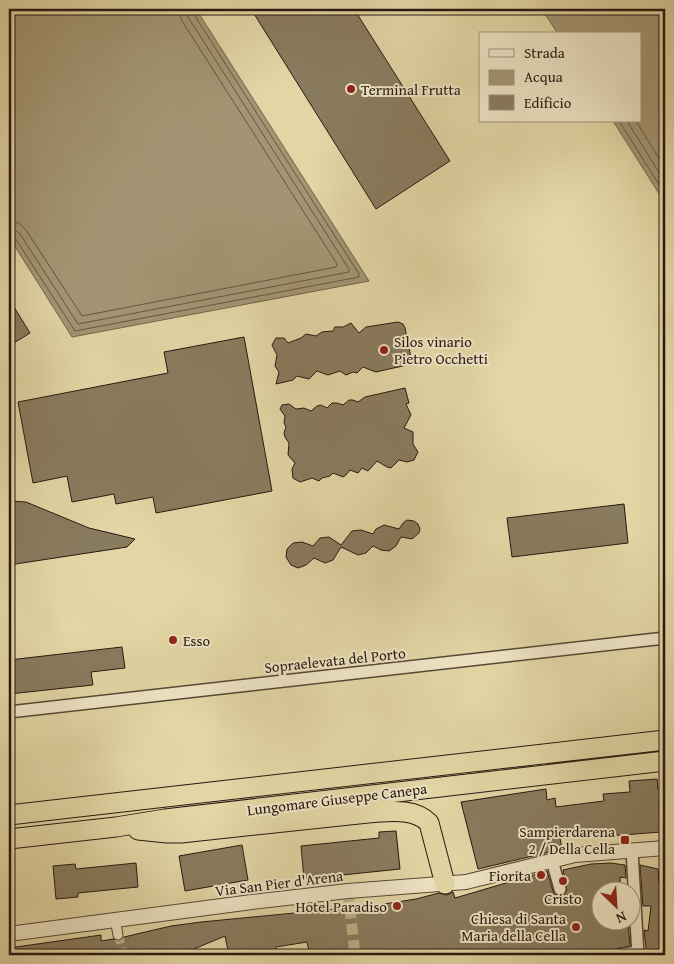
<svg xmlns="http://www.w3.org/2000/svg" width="674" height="964" font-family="'Gentium Book Plus',serif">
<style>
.water{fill:#a39573;stroke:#72634c}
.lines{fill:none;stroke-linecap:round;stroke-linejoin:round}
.shore{stroke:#665642;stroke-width:1}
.building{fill:#897b5e;stroke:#281811}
.pedestrian-tunnel{stroke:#beb087;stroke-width:9;stroke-dasharray:9 4.5;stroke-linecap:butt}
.minor-tunnel{stroke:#beb087;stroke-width:11;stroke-dasharray:11 5.5;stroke-linecap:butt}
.pedestrian-casing{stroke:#574836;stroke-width:11}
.minor-casing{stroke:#574836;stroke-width:14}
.tertiary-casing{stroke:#574836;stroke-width:16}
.trunk-casing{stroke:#281811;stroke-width:21}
.pedestrian{stroke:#ede4c4;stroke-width:9}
.minor{stroke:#ede4c4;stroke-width:11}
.tertiary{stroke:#ede4c4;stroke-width:14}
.trunk{stroke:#e3d6a5;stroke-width:19}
.poi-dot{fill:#8f2418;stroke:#ede4c4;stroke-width:2}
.labels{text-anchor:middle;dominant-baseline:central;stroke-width:4;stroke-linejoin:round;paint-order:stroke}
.poi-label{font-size:15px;fill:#281811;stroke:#ede4c4;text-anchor:end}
.street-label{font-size:15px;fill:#281811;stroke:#ede4c4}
</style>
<rect width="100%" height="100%" fill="#e3d6a5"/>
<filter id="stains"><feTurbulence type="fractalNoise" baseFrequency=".004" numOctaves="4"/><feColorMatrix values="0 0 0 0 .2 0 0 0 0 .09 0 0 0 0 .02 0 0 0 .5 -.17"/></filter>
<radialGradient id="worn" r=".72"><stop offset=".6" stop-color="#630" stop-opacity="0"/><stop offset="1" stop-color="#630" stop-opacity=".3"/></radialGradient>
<path class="water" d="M9,9H196L369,281L72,337L9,237Z
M542,9H665V203L613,121H640V34H558Z"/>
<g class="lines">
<path class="shore" d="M619,121L665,194
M627,121L665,182
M636,121L665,168
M9,221L19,223L26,230L82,316L336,267L337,264L182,21L178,9
M9,229L16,230L20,234L78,324L349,272V269L188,17L186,9
M9,235L15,238L75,331L359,277V274L193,13L192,9"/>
</g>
<path class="building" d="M251,9H354L450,161L376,209Z
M9,299L30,333L9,346Z
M398,322L403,324L405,328L411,358L410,362L407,365L376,372L363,367L357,373L353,372L346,375L340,371L328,375L317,371L309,379L297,376L293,380L276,384L279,372L275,366L277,355L272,345L276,338H284L288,343L301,338L306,334L316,336L322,332L333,331L335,327H343L351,323L359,333L366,327Z
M244,337L272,491L156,513L153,497L116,504L114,494L72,502L67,476L33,483L18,402L168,373L164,352Z
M405,388L409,403L406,404L411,415L404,428L413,432V444L418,452L414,460L407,462L399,460L391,468L387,467L377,461L368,471L362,468L358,473L350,470L346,475L343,477L333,473L330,476L322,478L319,481L312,478L300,482L293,478L292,469L295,463L288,455L289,443L285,437L284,433L286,427L284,423L285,416L280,409L282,405L289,404L296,409L304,408L311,411L317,406L321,405L327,408L332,403H337L343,405L349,400H353L358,402L365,397Z
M9,501L26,502L89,528L135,539L127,547L9,565Z
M624,504L628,543L512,557L507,518Z
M407,520L414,521L418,524L420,529L419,533L412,539L401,537L396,546L389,551L381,550L373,546L366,553L358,555L341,547L333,560L325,563L314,558L306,565L298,568L291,565L286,557L287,549L293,543L302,542L313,546L320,538L329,537L341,545L352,531L361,530L373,534L376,529L384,525L399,529L403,523Z
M122,647L125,668L91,672L93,685L9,694V660Z
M657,779L658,789L665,788V804H659L661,832L609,836L608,832L560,838L562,849L478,869L461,802L546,789L547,800L555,798L556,807L604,801L603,794L630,792L629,781Z
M396,831L400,869L304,879L301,846L379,838V832Z
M242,845L248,880L185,891L179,856Z
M136,863L138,887L78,893V897L56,899L53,866L75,864L76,869Z
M611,863L625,865L626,878L620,877L621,890L602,892V922H628L630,946L590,955H310L307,942L276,947L277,955H229L225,936L182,954V952L160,955H9V948L101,935V941L113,939L119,941L124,937L171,926L201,922L378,905L416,899L439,893L447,895L453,892L455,898L547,871L553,891L555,895L562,896L567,890L563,870L591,864Z
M640,865L658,869L659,883L665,903V955H647L644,930L648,931L651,906H643Z"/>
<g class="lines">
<path class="pedestrian-tunnel" d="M118,935L124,955"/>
<path class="minor-tunnel" d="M348,891L355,955"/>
<g class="pedestrian-casing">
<path id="pedestrian" d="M115,919L118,935"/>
</g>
<g class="minor-casing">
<path id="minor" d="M9,712L665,638
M632,850L638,955
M552,860L560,889
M618,955L637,952"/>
</g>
<g class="tertiary-casing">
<path id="tertiary" d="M9,934L252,902L348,891L466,882L575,855L665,848"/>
</g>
<g class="trunk-casing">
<path id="trunk" d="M9,815L665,740
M138,830L167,833H181L368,813C387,812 414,807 429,823L445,884
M9,839L116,827L165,819L665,761"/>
</g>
<use href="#pedestrian" class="pedestrian"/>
<use href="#minor" class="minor"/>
<use href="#tertiary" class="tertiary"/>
<use href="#trunk" class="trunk"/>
</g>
<g class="poi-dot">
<circle cx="351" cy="89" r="5"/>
<circle cx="384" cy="350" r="5"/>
<circle cx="173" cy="640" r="5"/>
<rect x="620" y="835" width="10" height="10" rx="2.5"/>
<circle cx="541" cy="875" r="5"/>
<circle cx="563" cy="881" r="5"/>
<circle cx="397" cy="906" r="5"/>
<circle cx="576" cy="927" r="5"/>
</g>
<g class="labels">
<g class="poi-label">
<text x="361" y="89" text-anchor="start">Terminal Frutta</text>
<text x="394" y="341" text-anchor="start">Silos vinario<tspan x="394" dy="17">Pietro Occhetti</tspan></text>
<text x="183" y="640" text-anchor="start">Esso</text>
<text x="615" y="831">Sampierdarena<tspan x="615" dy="17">2 / Della Cella</tspan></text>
<text x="531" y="875">Fiorita</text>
<text x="563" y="898" text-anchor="middle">Cristo</text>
<text x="387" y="906">Hotel Paradiso</text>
<text x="566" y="918">Chiesa di Santa<tspan x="566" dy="17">Maria della Cella</tspan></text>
</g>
<g class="street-label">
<text transform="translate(335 660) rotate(-6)">Sopraelevata del Porto</text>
<text transform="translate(337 799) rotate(-7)">Lungomare Giuseppe Canepa</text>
<text transform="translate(279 883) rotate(-7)">Via San Pier d'Arena</text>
</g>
</g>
<rect width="674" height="964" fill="none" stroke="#e3d6a5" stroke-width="30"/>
<rect x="10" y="10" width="654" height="944" fill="none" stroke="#281811" stroke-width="2.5"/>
<rect x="15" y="15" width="644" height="934" fill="none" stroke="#281811"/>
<rect x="479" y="32" width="162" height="90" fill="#ede4c4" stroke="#9e927c"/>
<rect x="489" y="49" width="25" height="8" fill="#ede4c4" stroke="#9e927c"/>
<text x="524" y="58" font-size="15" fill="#281811">Strada</text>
<rect x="489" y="70" width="25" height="15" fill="#a39573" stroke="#9e927c"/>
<text x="524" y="82" font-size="15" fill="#281811">Acqua</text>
<rect x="489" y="95" width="25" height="15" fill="#897b5e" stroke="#9e927c"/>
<text x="524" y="108" font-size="15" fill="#281811">Edificio</text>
<g transform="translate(616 906) rotate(155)"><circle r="24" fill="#ede4c4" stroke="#9e927c"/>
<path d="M0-4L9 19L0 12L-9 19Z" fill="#8f2418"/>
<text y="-8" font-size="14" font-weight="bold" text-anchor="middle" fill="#281811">N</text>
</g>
<rect width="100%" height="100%" filter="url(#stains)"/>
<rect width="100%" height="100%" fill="url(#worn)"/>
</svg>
